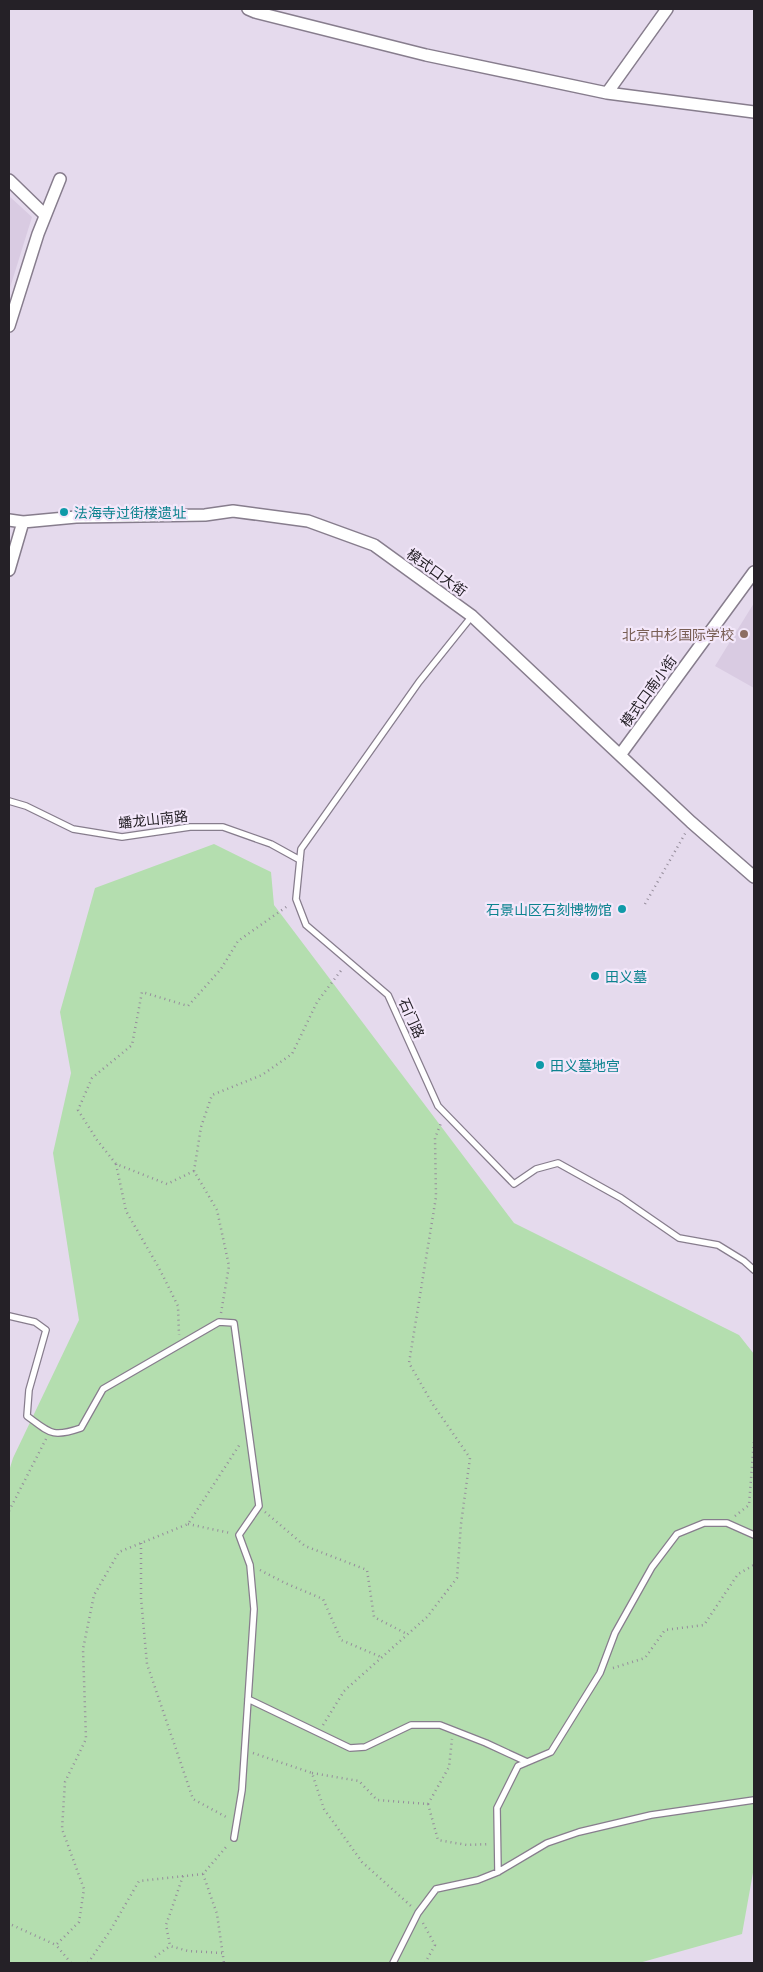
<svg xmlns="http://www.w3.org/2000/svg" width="763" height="1972" font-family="'Noto Sans','Noto Sans SC',sans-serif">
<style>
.built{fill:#d9cbe2}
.green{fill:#b4deaf}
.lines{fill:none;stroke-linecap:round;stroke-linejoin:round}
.service-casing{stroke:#877d8d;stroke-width:8}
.minor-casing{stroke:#877d8d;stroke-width:14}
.path{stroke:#958d9b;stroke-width:2.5;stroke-dasharray:1 4;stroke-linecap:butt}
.service{stroke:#fff;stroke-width:5.5}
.minor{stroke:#fff;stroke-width:11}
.culture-dot{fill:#0f9aa8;stroke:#f3e7fa;stroke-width:2}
.education-dot{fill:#8d6e63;stroke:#f3e7fa;stroke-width:2}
.labels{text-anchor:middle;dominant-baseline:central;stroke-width:4.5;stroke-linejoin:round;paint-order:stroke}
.culture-label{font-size:14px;fill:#0d838f;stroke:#f3e7fa;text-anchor:start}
.street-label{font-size:14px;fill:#252127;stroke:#f3e7fa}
.education-label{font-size:14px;fill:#785e54;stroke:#f3e7fa;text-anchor:end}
</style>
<rect width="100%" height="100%" fill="#e5daed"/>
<path class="built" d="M9,196L32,217L9,291Z
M754,603V688L715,666Z"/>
<path class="green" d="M214,844L271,872L274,905L514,1223L739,1335L754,1354V1867L742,1934L639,1963H9V1471L13,1458L79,1320L53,1153L71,1073L60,1012L95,888Z"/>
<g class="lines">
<g class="service-casing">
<path id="service" d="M472,616L419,682L301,849L296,899L306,925L388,995L438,1106L514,1184L536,1169L558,1163L621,1198L679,1238L718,1245L744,1261L754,1270
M9,801L26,806L73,829L122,837L190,827H223L271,844L300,860
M9,1316L35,1322L46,1330L29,1390L27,1416C50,1433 52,1438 81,1428L103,1389L219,1322L234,1323L259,1506L239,1535L250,1565L254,1609L242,1790L234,1838
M248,1699L350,1748L365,1747L411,1725H440L486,1743L527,1762
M498,1872L497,1808L518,1766L551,1752L600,1673L615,1633L652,1567L677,1534L704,1523H727L754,1535
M393,1963L418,1913L436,1889L478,1880L498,1872L547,1843L579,1832L651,1815L754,1800"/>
</g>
<g class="minor-casing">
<path id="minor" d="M248,9L255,12L426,55L607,93L754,112
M607,93L667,9
M9,180L45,215
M9,326L38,234L60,179
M9,520L23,522L76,517L205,515L233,511L308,521L374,545L472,616L691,822L754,877
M9,570L23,522
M620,755L754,572"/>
</g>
<path class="path" d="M645,904L686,832
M116,1164L126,1211L159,1268L178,1306L179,1335
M194,1171L167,1184L116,1164L97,1140L78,1110L92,1078L132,1045L142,992L188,1006L221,969L238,941L289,905
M221,1313L229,1266L217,1210L194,1171L201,1127L212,1095L262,1075L292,1054L317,1002L343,968
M9,1511L46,1439
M265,1512L305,1546L367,1570L374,1617L407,1634
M735,1516L749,1505L754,1440
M188,1524L230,1533
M141,1543V1598L147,1664L193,1799L228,1818
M260,1570L285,1583L323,1599L341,1640L381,1657
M613,1668L645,1658L665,1630L704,1625L738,1574L754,1565
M323,1725L344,1691L427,1617L457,1578L461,1524L470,1458L432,1403L409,1363L436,1197L435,1138L441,1123
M253,1753L312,1773L324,1809L362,1862L411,1906
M312,1773L359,1781L377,1800L428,1804L449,1767L452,1739
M428,1804L438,1840L467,1845L489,1844
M203,1874L217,1914L224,1963
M183,1876L166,1925L170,1946L188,1951L222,1953
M423,1923L435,1945L425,1963
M12,1925L56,1945
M155,1957L170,1946
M71,1963L56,1945L79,1922L84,1889L62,1829L65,1782L86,1739L83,1649L94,1595L119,1552L188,1524L240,1444
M88,1963L110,1931L139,1881L203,1874L227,1846"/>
<use href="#service" class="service"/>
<use href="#minor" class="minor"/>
</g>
<g class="culture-dot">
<circle cx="64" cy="512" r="5"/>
<circle cx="622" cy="909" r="5"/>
<circle cx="595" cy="976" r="5"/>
<circle cx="540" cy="1065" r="5"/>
</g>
<circle class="education-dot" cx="744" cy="634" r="5"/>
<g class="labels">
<g class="culture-label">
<text x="74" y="512">法海寺过街楼遗址</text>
<text x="612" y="909" text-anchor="end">石景山区石刻博物馆</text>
<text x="605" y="976">田义墓</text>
<text x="550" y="1065">田义墓地宫</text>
</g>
<g class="street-label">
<text transform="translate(437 572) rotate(36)">模式口大街</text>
<text transform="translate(648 691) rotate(-54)">模式口南小街</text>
<text transform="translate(153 819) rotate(-6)">蟠龙山南路</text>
<text transform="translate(412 1018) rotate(66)">石门路</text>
</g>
<g class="education-label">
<text x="734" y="634">北京中杉国际学校</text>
</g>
</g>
<rect width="763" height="1972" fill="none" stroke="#252127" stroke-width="20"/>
</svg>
